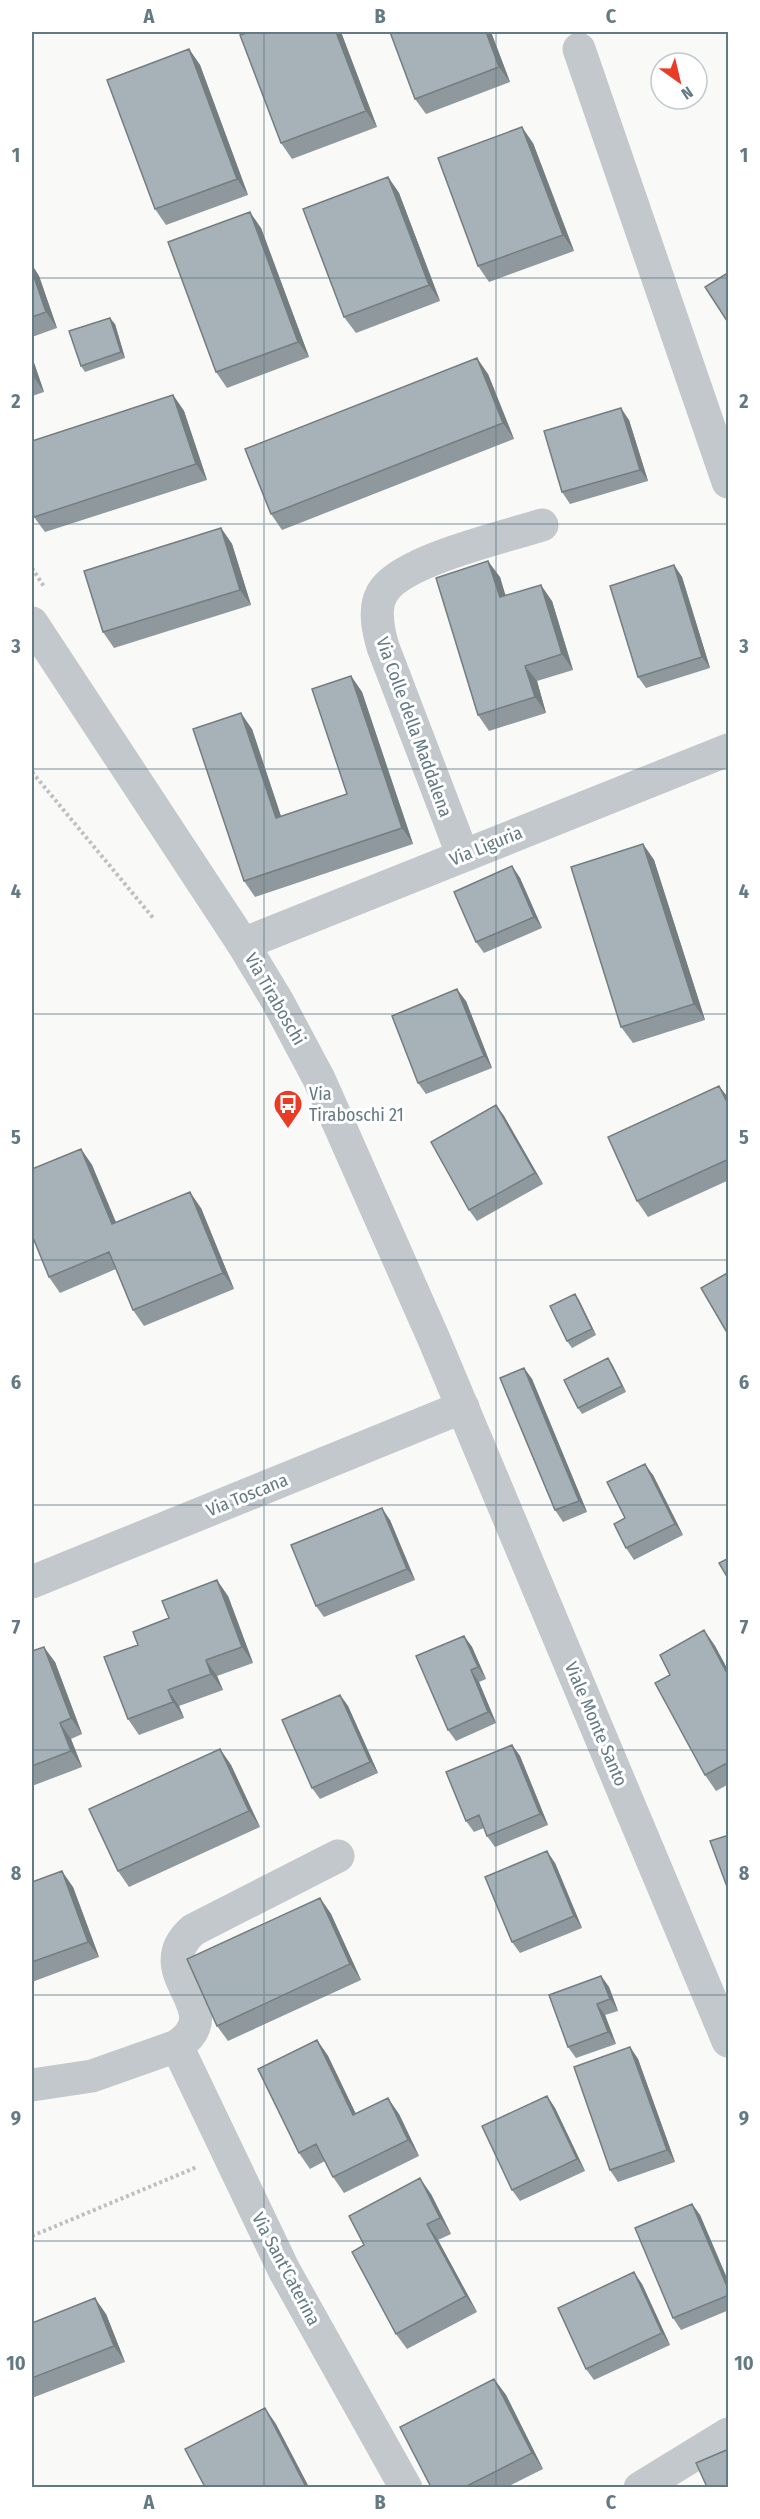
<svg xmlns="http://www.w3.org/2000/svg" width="760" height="2519" font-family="'Fira Sans Condensed',sans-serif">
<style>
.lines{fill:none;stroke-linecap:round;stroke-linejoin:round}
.path{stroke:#bcc0c2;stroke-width:4;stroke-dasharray:3 3;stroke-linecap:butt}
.minor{stroke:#c2c8cb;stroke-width:33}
.tertiary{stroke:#c2c8cb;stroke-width:33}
.wall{fill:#8f999d}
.shaded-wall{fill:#747d80}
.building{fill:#a6b2b7;stroke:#747d80;stroke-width:1.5}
.grid{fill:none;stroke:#637983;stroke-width:1.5;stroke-opacity:0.55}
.labels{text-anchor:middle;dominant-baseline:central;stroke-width:6;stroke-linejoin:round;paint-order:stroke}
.street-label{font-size:18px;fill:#637983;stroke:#fff}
.poi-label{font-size:18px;fill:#637983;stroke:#fff;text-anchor:start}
.neatline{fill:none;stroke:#637983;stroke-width:2}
.grid-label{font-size:20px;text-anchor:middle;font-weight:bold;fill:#637983}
</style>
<rect width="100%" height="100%" fill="#f9f9f7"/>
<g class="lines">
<path class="path" d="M32,568L45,588
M32,772L154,919
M32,2236L197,2167"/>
<path class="minor" d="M579,49L728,482
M463,856L383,647C378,630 372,605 385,589C408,559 504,537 542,525
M243,944L728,750
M32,1582L463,1407
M177,2046L284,2270L406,2488
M32,2085L92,2076L177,2046C232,2009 143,1974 193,1930L338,1856
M640,2488L728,2434"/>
<path class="tertiary" d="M32,623L243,944L278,1002L319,1079L433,1337L728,2041"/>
</g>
<path class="wall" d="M341,32L377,127L292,159L281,143Z
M491,32L510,82L426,114L415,99Z
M189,49L200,65L248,195L166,225L155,209Z
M533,143L574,251L489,282L478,266Z
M388,177L399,193L440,301L356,333L344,317Z
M261,228L309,357L227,388L216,372Z
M32,265L39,276L57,328L32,337Z
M115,324L125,358L85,372L81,366Z
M32,357L44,392L32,396Z
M488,374L514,439L282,530L271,514Z
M173,395L184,411L207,480L45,532L34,517Z
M629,420L648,481L570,504L562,492Z
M221,528L232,544L251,605L114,648L103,632Z
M674,565L682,577L710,668L646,688L638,677Z
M500,577L505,596L552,601L573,670L537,681L546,713L489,731L478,715Z
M351,676L362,692L413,844L255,897L244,881L252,729L281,817L347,794Z
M643,844L654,860L705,1020L633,1043L621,1027Z
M512,866L520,878L542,928L484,953L476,942Z
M466,1001L492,1068L426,1094L418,1083Z
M719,1086L729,1099V1180L648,1217L637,1201Z
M496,1105L504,1116L543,1184L477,1221L469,1210Z
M81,1149L92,1165L116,1222L201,1208L234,1289L144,1326L133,1310L116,1269L60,1293L49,1277Z
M575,1294L579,1300L596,1335L572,1348L567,1341Z
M608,1358L612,1364L626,1392L582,1414L578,1408Z
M524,1368L532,1379L587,1512L563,1522L555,1510Z
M653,1475L683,1535L634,1560L626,1548L625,1518Z
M390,1520L415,1580L324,1617L316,1606Z
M228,1596L253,1663L217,1676L223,1690L179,1706L184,1718L139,1735L128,1719L138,1645Z
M704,1630L715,1646L729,1672V1784L716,1791L705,1775L670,1675Z
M464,1636L472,1647L486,1679L479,1682L496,1723L456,1741L448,1730Z
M32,1651L55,1662L82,1734L71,1739L82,1767L32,1786Z
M340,1695L348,1706L378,1773L320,1799L312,1788Z
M512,1745L520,1756L548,1825L495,1847L487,1836L484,1828L474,1832L466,1821Z
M220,1749L231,1765L260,1827L129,1887L118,1871Z
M555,1863L582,1928L520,1953L512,1942Z
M32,1882L73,1887L99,1957L32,1982Z
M320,1898L331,1914L361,1980L228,2041L217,2026Z
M601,1976L609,1987L618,2011L605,2015L616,2044L576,2058L568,2047Z
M317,2040L328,2056L356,2114H399L419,2156L344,2193L333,2177L325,2161L310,2169L299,2153Z
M630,2047L638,2059L675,2162L618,2182L610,2170Z
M547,2096L555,2108L585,2171L520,2201L512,2190Z
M431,2194L451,2234L438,2240L477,2312L407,2349L396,2334L364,2245Z
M692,2204L700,2215L729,2283V2310L681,2330L673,2318Z
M642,2284L670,2345L594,2380L586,2369Z
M106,2314L125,2362L32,2398V2323Z
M494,2379L506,2395L543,2469L507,2487H431Z"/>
<path class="shaded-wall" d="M336,32H341L377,127L366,111Z
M486,32H491L510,82L499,67Z
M189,49L200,65L248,195L237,179Z
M522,127L533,143L574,251L563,235Z
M388,177L399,193L440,301L429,285Z
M250,212L261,228L309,357L298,342Z
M32,265L39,276L57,328L46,312L32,271Z
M110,318L115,324L125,358L121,352Z
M32,357L44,392L33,376L32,372Z
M477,358L488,374L514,439L503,423Z
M173,395L184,411L207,480L196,464Z
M621,408L629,420L648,481L640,470Z
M221,528L232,544L251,605L240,590Z
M488,561L500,577L511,613L500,597Z
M674,565L682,577L710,668L702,657Z
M541,585L552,601L573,670L562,654Z
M525,666L537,681L546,713L535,697Z
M351,676L362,692L413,844L402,828Z
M241,713L252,729L287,834L276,818Z
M643,844L654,860L705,1020L694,1004Z
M512,866L520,878L542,928L534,917Z
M457,989L466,1001L492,1068L484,1056Z
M719,1086L729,1099V1106Z
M496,1105L504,1116L543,1184L535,1173Z
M81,1149L92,1165L123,1240L112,1224Z
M190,1192L201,1208L234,1289L223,1273Z
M575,1294L579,1300L596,1335L592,1329Z
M608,1358L612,1364L626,1392L622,1386Z
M524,1368L532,1379L587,1512L579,1501Z
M645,1464L653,1475L683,1535L675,1524Z
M382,1508L390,1520L415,1580L407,1569Z
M217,1580L228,1596L253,1663L242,1647Z
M704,1630L715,1646L729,1672V1677Z
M464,1636L472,1647L486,1679L478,1667Z
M44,1647L55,1662L82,1734L71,1718Z
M206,1660L217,1676L223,1690L211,1674Z
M471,1670L479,1682L496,1723L488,1712Z
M168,1690L179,1706L184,1718L173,1702Z
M340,1695L348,1706L378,1773L370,1762Z
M60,1723L71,1739L82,1767L71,1751Z
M512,1745L520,1756L548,1825L540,1814Z
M220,1749L231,1765L260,1827L249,1811Z
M547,1851L555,1863L582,1928L574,1916Z
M62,1871L73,1887L99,1957L88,1942Z
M320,1898L331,1914L361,1980L350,1964Z
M601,1976L609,1987L618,2011L610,1999Z
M597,2004L605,2015L616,2044L608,2032Z
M317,2040L328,2056L364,2131L353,2115Z
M630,2047L638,2059L675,2162L667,2150Z
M547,2096L555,2108L585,2171L577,2159Z
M388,2098L399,2114L419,2156L408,2140Z
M420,2178L431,2194L451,2234L440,2218Z
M692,2204L700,2215L729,2283V2291Z
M427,2224L438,2240L477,2312L466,2296Z
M634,2272L642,2284L670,2345L662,2333Z
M95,2298L106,2314L125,2362L114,2346Z
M494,2379L506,2395L543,2469L532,2453Z
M265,2408L276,2424L309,2487H306Z"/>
<path class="building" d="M250,32H336L366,111L281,143L240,35Z
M390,32H486L499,67L415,99Z
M189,49L237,179L155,209L107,80Z
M522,127L563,235L478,266L438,158Z
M388,177L429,285L344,317L303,209Z
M250,212L298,342L216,372L168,242Z
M32,271L46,312L32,317Z
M729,272V324L705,287Z
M110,318L121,352L81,366L69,331Z
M477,358L503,423L271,514L245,449Z
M173,395L196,464L34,517L32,510V441Z
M621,408L640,470L562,492L544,431Z
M221,528L240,590L103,632L84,571Z
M488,561L500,597L541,585L562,654L525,666L535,697L478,715L436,578Z
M674,565L702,657L638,677L610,586Z
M351,676L402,828L244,881L193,729L241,713L276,818L347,794L312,689Z
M643,844L694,1004L621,1027L571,867Z
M512,866L534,917L476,942L454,892Z
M457,989L484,1056L418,1083L392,1016Z
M719,1086L729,1106V1159L637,1201L608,1137Z
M496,1105L535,1173L469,1210L431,1142Z
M81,1149L112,1224L190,1192L223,1273L133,1310L109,1252L49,1277L32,1235V1169Z
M729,1272V1336L701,1288Z
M575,1294L592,1329L567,1341L550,1306Z
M608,1358L622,1386L578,1408L564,1380Z
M524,1368L579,1501L555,1510L500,1378Z
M645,1464L675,1524L626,1548L614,1524L625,1518L607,1482Z
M382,1508L407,1569L316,1606L291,1545Z
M729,1558V1580L719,1563Z
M217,1580L242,1647L206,1660L211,1674L168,1690L173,1702L128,1719L104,1657L138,1645L133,1632L169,1618L162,1601Z
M704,1630L729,1677V1762L705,1775L655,1683L670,1675L660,1655Z
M464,1636L478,1667L471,1670L488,1712L448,1730L416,1656Z
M44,1647L71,1718L60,1723L71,1751L32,1766V1651Z
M340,1695L370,1762L312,1788L282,1720Z
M512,1745L540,1814L487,1836L479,1815L466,1821L446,1772Z
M220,1749L249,1811L118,1871L89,1809Z
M729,1835V1892L710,1841Z
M547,1851L574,1916L512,1942L485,1877Z
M62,1871L88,1942L32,1962V1882Z
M320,1898L350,1964L217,2026L187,1959Z
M601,1976L610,1999L597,2004L608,2032L568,2047L549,1995Z
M317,2040L353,2115L388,2098L408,2140L333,2177L316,2144L299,2153L258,2069Z
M630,2047L667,2150L610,2170L574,2067Z
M547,2096L577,2159L512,2190L482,2126Z
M420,2178L440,2218L427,2224L466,2296L396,2334L352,2252L364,2245L349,2216Z
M692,2204L729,2291V2295L673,2318L635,2228Z
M634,2272L662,2333L586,2369L558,2308Z
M95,2298L114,2346L32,2378V2323Z
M494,2379L532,2453L465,2487H431L400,2427Z
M265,2408L306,2487H205L185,2449Z
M729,2449V2487H707L696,2463Z"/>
<path class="grid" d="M264,32V2488M496,32V2488M32,278H728M32,524H728M32,769H728M32,1014H728M32,1260H728M32,1505H728M32,1750H728M32,1995H728M32,2241H728"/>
<defs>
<g id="bus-pin" transform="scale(1.5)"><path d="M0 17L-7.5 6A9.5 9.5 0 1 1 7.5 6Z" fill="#ea3b27" stroke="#fff"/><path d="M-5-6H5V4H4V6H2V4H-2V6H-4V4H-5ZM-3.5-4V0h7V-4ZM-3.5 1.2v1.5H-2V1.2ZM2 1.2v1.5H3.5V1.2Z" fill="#fff"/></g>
</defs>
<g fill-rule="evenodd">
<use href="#bus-pin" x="288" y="1104"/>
</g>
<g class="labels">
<g class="street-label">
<text transform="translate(414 727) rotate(70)">Via Colle della Maddalena</text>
<text transform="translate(486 846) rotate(-22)">Via Liguria</text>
<text transform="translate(275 999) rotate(60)">Via Tiraboschi</text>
<text transform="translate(247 1495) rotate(-22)">Via Toscana</text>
<text transform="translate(596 1724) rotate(67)">Viale Monte Santo</text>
<text transform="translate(286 2269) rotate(62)">Via Sant'Caterina</text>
</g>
<g class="poi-label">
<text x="309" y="1094">Via<tspan x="309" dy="21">Tiraboschi 21</tspan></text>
</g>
</g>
<rect width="760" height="2519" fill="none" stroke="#ffffff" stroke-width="66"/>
<g transform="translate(679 81) rotate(146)"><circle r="28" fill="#ffffff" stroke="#c1c9cd" stroke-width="1.5"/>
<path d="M0-4.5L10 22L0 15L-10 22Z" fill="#ea3b27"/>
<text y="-9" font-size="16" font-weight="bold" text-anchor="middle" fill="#637983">N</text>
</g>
<rect x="33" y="33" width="694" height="2453" class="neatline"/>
<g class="grid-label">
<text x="149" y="23">A</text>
<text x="380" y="23">B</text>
<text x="611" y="23">C</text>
<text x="16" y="162">1</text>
<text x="744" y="162">1</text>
<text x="16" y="408">2</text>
<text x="744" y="408">2</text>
<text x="16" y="653">3</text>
<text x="744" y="653">3</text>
<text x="16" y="898">4</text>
<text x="744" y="898">4</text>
<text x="16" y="1144">5</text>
<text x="744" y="1144">5</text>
<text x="16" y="1389">6</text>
<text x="744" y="1389">6</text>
<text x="16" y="1634">7</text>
<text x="744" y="1634">7</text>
<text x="16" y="1880">8</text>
<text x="744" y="1880">8</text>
<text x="16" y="2125">9</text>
<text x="744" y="2125">9</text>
<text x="16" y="2370">10</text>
<text x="744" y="2370">10</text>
<text x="149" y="2509">A</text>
<text x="380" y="2509">B</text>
<text x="611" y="2509">C</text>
</g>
</svg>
